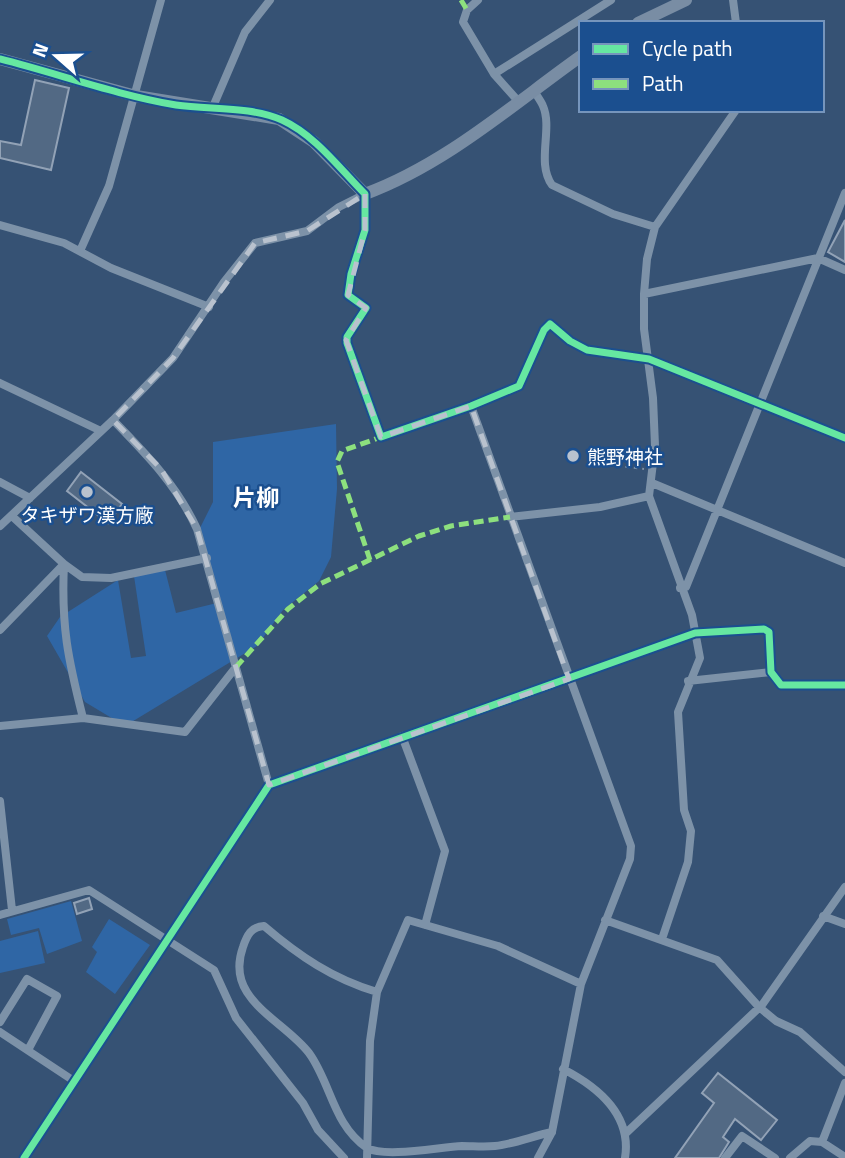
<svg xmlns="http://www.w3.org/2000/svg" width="845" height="1158" font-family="'Titillium Web','Noto Sans JP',sans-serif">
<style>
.green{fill:#2f66a5}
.building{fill:#526984;stroke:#92a2b6;stroke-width:2}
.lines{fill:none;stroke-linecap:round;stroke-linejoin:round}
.path{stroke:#7d92a8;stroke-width:2;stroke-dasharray:3.5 5;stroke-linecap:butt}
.street{stroke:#7d92a8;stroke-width:8}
.secondary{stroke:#798da4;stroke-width:12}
.quiet{stroke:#8de07e;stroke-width:5;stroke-dasharray:10 5;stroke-linecap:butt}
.cycleway-casing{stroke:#1b4f8f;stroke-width:11}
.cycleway{stroke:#66e7a1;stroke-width:7}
.marked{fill:none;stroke:#b9c2ce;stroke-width:5;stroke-dasharray:14 9;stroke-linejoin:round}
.poi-dot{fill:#b9c2ce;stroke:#1b4f8f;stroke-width:2.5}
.labels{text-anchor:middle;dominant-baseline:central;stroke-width:5;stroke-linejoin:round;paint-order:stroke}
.poi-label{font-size:19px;fill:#fff;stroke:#1b4f8f;text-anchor:start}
.quarter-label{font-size:23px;font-weight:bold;fill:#fff;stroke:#1b4f8f}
</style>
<rect width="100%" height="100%" fill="#365274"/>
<path class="green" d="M336,424L337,489L331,557L319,581L283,610L257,646L125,726L85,702L47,636L60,617L118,580L131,658L146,656L134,576L165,570L176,613L221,602L199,530L213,502V442Z
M71,901L82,941L47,954L39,928L11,935L7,919Z
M109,919L150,945L115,994L86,972L97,952L92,947Z
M38,931L45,963L0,973V941Z"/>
<path class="building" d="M35,80L69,88L51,170L0,158V141L21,145Z
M845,220V262L828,252Z
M81,472L122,504L108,523L67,491Z
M89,898L92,909L77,914L74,903Z
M718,1073L777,1120L761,1140L735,1119L723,1137L729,1142L719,1158H675L714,1103L702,1093Z"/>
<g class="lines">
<path class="path" d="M600,464L644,469"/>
<path class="street" d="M478,0L467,10L463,22L494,74L519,102
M733,0L736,23
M494,74L611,0
M534,91C537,96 541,101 543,106C553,129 536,163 552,185L613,214L655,227
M212,109L245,32L270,0
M0,225L64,243L111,268L209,307
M80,251L109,186L161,0
M644,294L818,258L845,270
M0,383L101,431
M471,406L631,846L630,859L581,984L552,1132L538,1158
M113,420C146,454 177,485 197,529L269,785
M0,482L30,498
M652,483L845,563
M13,517L64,564C61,626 68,659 83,718
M510,517L600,507L649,496
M0,526L113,420L173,358L224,282L255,243L307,231L339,207L365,194V230L351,274L348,295L366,308L347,337V343L381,437L471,406L519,386L544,330L550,324L570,341L587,350L649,359L845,438
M680,588L686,587L845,193
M0,630L64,564L82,577L111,578L207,558
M688,681L771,672
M0,726L83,718L185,732L236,667
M402,736L445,851L425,925
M0,801L12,910
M0,915L89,890L214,970L236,1018L303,1103L318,1130L344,1158
M823,916L845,924
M605,920L717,960L759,1007L776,1021L800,1032L845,1072
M662,939L688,862L691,831L684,810L678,712L700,658L692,615L649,496L655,446L653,398L644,329V294L647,259L655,227L736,110
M377,992C333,979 299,956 264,926C251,927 247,935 243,947C224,1000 283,1019 309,1053C331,1083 333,1125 367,1148C386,1158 439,1147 462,1146C473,1146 484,1147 495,1146C514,1144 533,1136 552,1132
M0,1022L27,979L57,996L28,1050
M0,1032L74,1081
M563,1069C598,1087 632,1115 625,1158
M625,1134L762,1005L845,887
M822,1142L845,1083
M24,1158L269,785L695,633L764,629L769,632L771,672L781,685H845
M367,1158L370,1041L377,992L408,920L498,946L581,984
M725,1158L742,1136L775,1158
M790,1158L810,1141L822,1142L845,1157"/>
<path class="secondary" d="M638,23L686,0
M0,59L136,96L279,119L314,142L365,194C446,164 512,105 581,56"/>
<path class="quiet" d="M461,0L467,10
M370,560L337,462L342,451L381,437
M236,667L288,609L320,584L419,536L451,526L510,517"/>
<g class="cycleway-casing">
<path id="cycleway" d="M0,59C59,74 117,95 176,105C210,110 250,106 282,120C315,135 340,169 365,194V230L351,274L348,295L366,308L347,337V343L381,437L471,406L519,386L544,330L550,324L570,341L587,350L649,359L845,438
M24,1158L269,785L695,633L764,629L769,632L771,672L781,685H845"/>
</g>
<use href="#cycleway" class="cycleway"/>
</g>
<path class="marked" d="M365,194V230L348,295L366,308L346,340L381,437L471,406L569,679L269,785L197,529L161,469L113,420L173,358L255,243L307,231Z"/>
<g class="poi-dot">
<circle cx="573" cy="456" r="7"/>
<circle cx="87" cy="492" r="7"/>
</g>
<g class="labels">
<g class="poi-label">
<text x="587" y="456">熊野神社</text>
<text x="87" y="514" text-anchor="middle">タキザワ漢方廠</text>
</g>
<g class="quarter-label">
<text x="256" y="497">片柳</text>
</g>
</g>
<rect x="579" y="21" width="245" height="91" fill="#1b4f8f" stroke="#7695bc" stroke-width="2"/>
<rect x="593" y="44" width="35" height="10" fill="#66e7a1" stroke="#7695bc" stroke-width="2"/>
<text x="642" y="56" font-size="21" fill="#ffffff">Cycle path</text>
<rect x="593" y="79" width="35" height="10" fill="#8de07e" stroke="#7695bc" stroke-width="2"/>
<text x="642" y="91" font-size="21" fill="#ffffff">Path</text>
<g transform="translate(56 56) rotate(290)" stroke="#1b4f8f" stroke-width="5" paint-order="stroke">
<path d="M0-5L12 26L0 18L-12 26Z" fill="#ffffff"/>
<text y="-10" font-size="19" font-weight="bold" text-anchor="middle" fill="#ffffff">N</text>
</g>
</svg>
